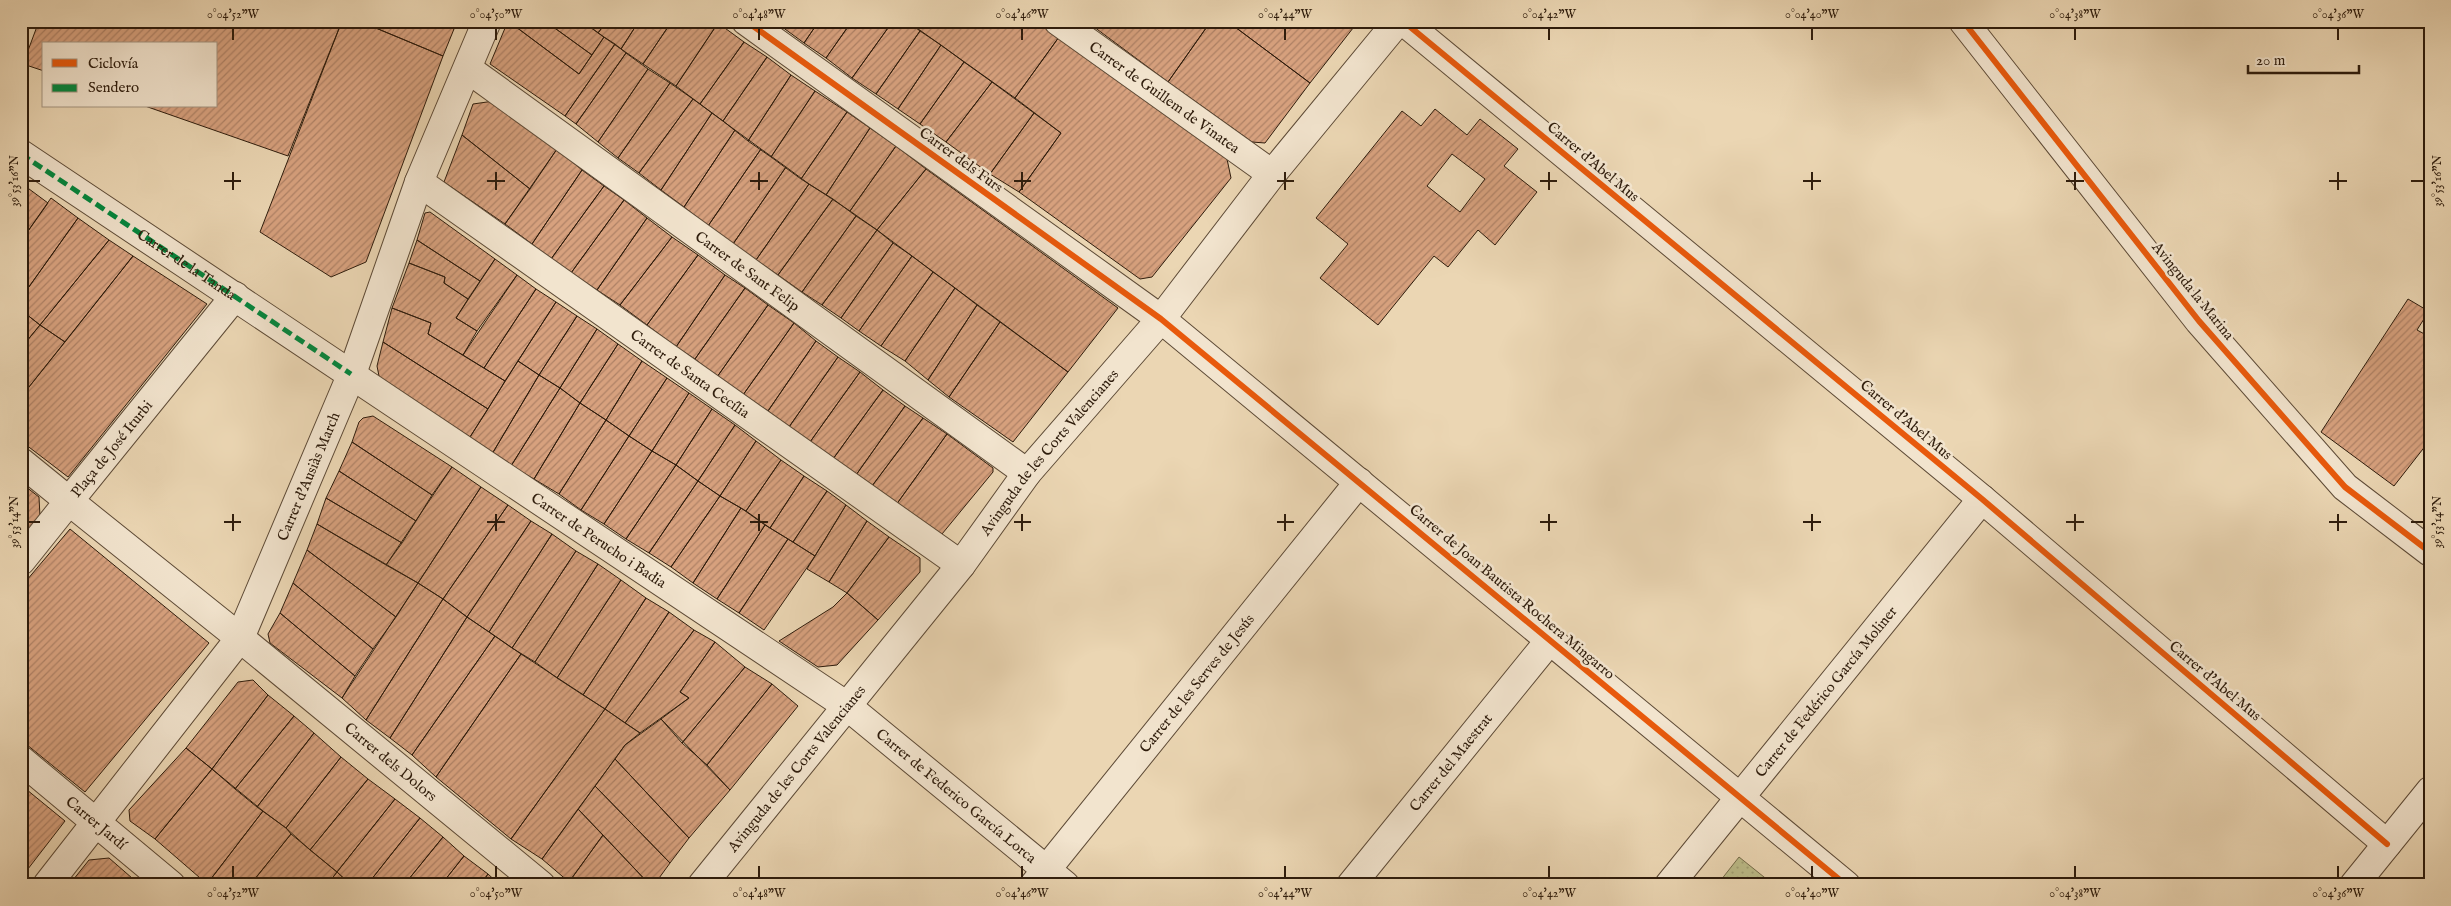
<svg xmlns="http://www.w3.org/2000/svg" width="2451" height="906" font-family="'IM FELL English',serif">
<style>
.park{fill:url(#park-dots);stroke:#756c4a}
.building{fill:url(#building-hatch);stroke:#2e1c0c;fill-rule:evenodd}
.lines{fill:none;stroke-linecap:round;stroke-linejoin:round}
.minor-casing{stroke:#5d4a36;stroke-width:30}
.tertiary-casing{stroke:#5d4a36;stroke-width:30}
.minor{stroke:#f2e4ce;stroke-width:28}
.tertiary{stroke:#f2e4ce;stroke-width:28}
.quiet{stroke:#00873e;stroke-width:5;stroke-dasharray:10 5;stroke-linecap:butt}
.cycleway-casing{stroke:#f2e4ce;stroke-width:9}
.cycleway{stroke:#e8590c;stroke-width:6}
.ticks{fill:none;stroke:#2e1c0c;stroke-width:2}
.labels{text-anchor:middle;dominant-baseline:central;stroke-width:5;stroke-linejoin:round;paint-order:stroke}
.street-label{font-size:15px;fill:#2e1c0c;stroke:#f2e4ce}
.neatline{fill:none;stroke:#2e1c0c;stroke-width:2}
.ticks-label{font-size:12px;text-anchor:middle;fill:#2e1c0c}
</style>
<defs>
<pattern id="park-dots" width="8" height="8" patternUnits="userSpaceOnUse" patternTransform="scale(1.25)"><rect width="8" height="8" fill="#bcbc89"/><path d="M2 2h.1M6 6h.1" fill="none" stroke="#a2a175" stroke-width="1.8" stroke-linecap="round"/></pattern>
<pattern id="building-hatch" width="6" height="6" patternUnits="userSpaceOnUse" patternTransform="scale(1.25)"><rect width="6" height="6" fill="#d7a17e"/><path d="M-1 1l2-2M0 6l6-6M5 7l2-2" fill="none" stroke="#af8266"/></pattern>
</defs>
<rect width="100%" height="100%" fill="#ebd6b3"/>
<filter id="stains"><feTurbulence type="fractalNoise" baseFrequency=".004" numOctaves="4"/><feColorMatrix values="0 0 0 0 .2 0 0 0 0 .09 0 0 0 0 .02 0 0 0 .5 -.17"/></filter>
<radialGradient id="worn" r=".72"><stop offset=".6" stop-color="#630" stop-opacity="0"/><stop offset="1" stop-color="#630" stop-opacity=".3"/></radialGradient>
<path class="park" d="M1739,857L1774,885H1717Z"/>
<path class="building" d="M39,21H342L288,156L145,106H216V44H44V71L23,64Z
M342,21H359L443,56L366,262L331,277L260,232Z
M359,21H433L454,29L443,56Z
M433,21H457L454,29Z
M508,21L579,74L604,37L615,44L565,116L490,64Z
M508,21H545L592,55L579,74Z
M545,21H582L604,37L592,55Z
M582,21H607L598,33Z
M607,21H639L621,49L598,33Z
M639,21H672L643,64L621,49Z
M672,21L718,23L676,86L643,64Z
M774,21H819L804,43Z
M819,21H852L826,58L804,43Z
M852,21H893L852,78L826,58Z
M893,21H907L920,31L876,94L852,78Z
M907,21H1036L1059,37L1015,98Z
M1092,21H1211L1168,82L1090,24Z
M1211,21H1227L1310,83L1265,143L1252,142L1168,82Z
M1227,21H1357V23L1310,83Z
M718,23L744,42L700,104L676,86Z
M920,31L941,45L898,109L876,94Z
M1059,37L1227,159L1231,178L1152,277L1140,279L1019,192L1061,133L1015,98Z
M744,42L767,57L723,121L700,104Z
M615,44L626,53L576,124L565,116Z
M941,45L964,62L920,124L898,109Z
M626,53L648,69L598,142L576,124Z
M767,57L791,75L748,141L723,121Z
M964,62L992,82L946,142L920,124Z
M648,69L670,83L618,158L598,142Z
M791,75L815,91L771,157L748,141Z
M992,82L1034,113L990,174L946,142Z
M670,83L693,99L639,173L618,158Z
M815,91L847,112L801,179L771,157Z
M693,99L712,113L661,190L639,173Z
M494,101L557,149L530,189L462,135L473,104Z
M1435,109L1467,135L1480,119L1518,149L1504,166L1537,192L1495,245L1478,230L1448,267L1434,256L1378,325L1320,278L1348,244L1316,218L1402,111L1421,126ZM1452,154L1485,179L1460,212L1427,186Z
M847,112L870,128L826,195L801,179Z
M712,113L735,130L684,207L661,190Z
M1034,113L1061,133L1019,192L990,174Z
M870,128L896,146L850,211L826,195Z
M735,130L761,149L708,226L684,207Z
M462,135L530,189L505,224L444,182Z
M896,146L926,169L877,230L850,211Z
M557,149L582,170L532,244L505,224Z
M761,149L786,167L733,244L708,226Z
M786,167L809,184L756,260L733,244Z
M926,169L1118,308L1068,372L877,230Z
M582,170L604,186L551,259L532,244Z
M21,183L48,203L21,241Z
M809,184L833,199L778,275L756,260Z
M604,186L624,200L571,273L551,259Z
M51,198L78,218L21,298V241Z
M833,199L856,216L802,292L778,275Z
M624,200L647,218L597,290L571,273Z
M430,212L495,259L480,281L417,240L425,213Z
M856,216L877,230L822,305L802,292Z
M78,218L109,240L40,325L21,310V298Z
M647,218L672,237L620,305L597,290Z
M877,230L893,243L841,318L822,305Z
M672,237L698,255L647,325L620,305Z
M109,240L133,256L65,342L40,325Z
M417,240L480,281L468,299L444,283L445,277L409,263Z
M893,243L912,256L859,331L841,318Z
M698,255L725,275L676,347L647,325Z
M133,256L207,304L68,477L21,441V397Z
M912,256L933,272L881,346L859,331Z
M495,259L517,275L477,331L456,318Z
M409,263L445,277L444,283L468,299L456,318L477,331L463,355L428,334L431,323L392,308Z
M933,272L955,288L905,361L881,346Z
M517,275L536,289L484,368L463,355Z
M725,275L745,288L695,359L676,347Z
M745,288L768,305L717,377L695,359Z
M955,288L977,305L928,380L905,361Z
M536,289L556,302L505,381L484,368Z
M2408,299L2430,312V356L2423,366L2430,370V440L2394,486L2321,432Z
M556,302L577,316L539,375L518,361Z
M768,305L794,323L743,395L717,377Z
M977,305L1000,322L949,397L928,380Z
M392,308L431,323L428,334L505,381L488,409L383,342Z
M21,310L40,325L21,348Z
M2429,311L2430,312V337L2417,330Z
M577,316L597,329L560,388L539,375Z
M1000,322L1068,372L1013,442L949,397Z
M794,323L816,341L768,411L743,395Z
M40,325L65,342L21,397V348Z
M597,329L618,344L580,403L560,388Z
M816,341L838,357L789,427L768,411Z
M383,342L488,409L470,437L386,384L379,376L377,366Z
M618,344L642,361L606,420L580,403Z
M838,357L860,372L810,442L789,427Z
M518,361L539,375L492,454L470,437Z
M642,361L667,378L629,436L606,420Z
M860,372L883,390L833,459L810,442Z
M539,375L560,388L511,466L492,454Z
M667,378L689,393L652,451L629,436Z
M560,388L580,403L534,479L511,466Z
M883,390L905,406L856,475L833,459Z
M689,393L712,409L676,465L652,451Z
M580,403L606,420L559,494L534,479Z
M905,406L923,418L872,486L856,475Z
M712,409L735,425L698,481L676,465Z
M373,416L452,467L432,495L352,442L359,422L363,418Z
M923,418L947,434L896,505L872,486Z
M606,420L629,436L581,510L559,494Z
M735,425L756,441L720,496L698,481Z
M947,434L993,468V472L942,534L896,505Z
M629,436L652,451L604,524L581,510Z
M756,441L781,460L746,511L720,496Z
M352,442L432,495L416,521L339,471Z
M652,451L676,465L626,539L604,524Z
M781,460L804,476L770,528L746,511Z
M676,465L698,481L649,553L626,539Z
M452,467L481,487L418,583L386,565Z
M339,471L416,521L402,543L326,498Z
M804,476L827,491L793,542L770,528Z
M698,481L720,496L671,567L649,553Z
M21,483L39,497L40,517L21,541Z
M481,487L508,505L443,599L418,583Z
M827,491L846,505L815,556L793,542Z
M720,496L741,508L693,583L671,567Z
M326,498L402,543L386,565L317,524Z
M508,505L531,521L467,617L443,599Z
M846,505L867,521L829,582L807,569Z
M741,508L765,525L717,599L693,583Z
M531,521L552,534L489,632L467,617Z
M867,521L889,537L847,593L829,582Z
M317,524L418,583L396,617L307,550Z
M765,525L788,539L739,613L717,599Z
M70,529L209,643L85,792L21,740V587Z
M552,534L576,551L512,648L489,632Z
M889,537L920,558V572L878,620L847,593Z
M788,539L815,556L764,630L739,613Z
M307,550L396,617L373,649L293,583Z
M576,551L598,564L535,662L512,648Z
M598,564L621,580L557,678L535,662Z
M621,580L646,598L583,695L557,678Z
M293,583L373,649L355,676L280,613Z
M418,583L443,599L366,720L342,698Z
M847,593L878,620L837,665L818,667L779,641L833,607Z
M646,598L669,612L605,709L583,695Z
M443,599L467,617L390,738L366,720Z
M669,612L694,630L625,723L605,709Z
M280,613L355,676L342,698L270,643L268,634Z
M467,617L495,636L412,755L390,738Z
M694,630L715,642L680,692L689,698L640,733L625,723Z
M495,636L521,654L436,777L412,755Z
M715,642L745,667L682,743L661,719L689,698L680,692Z
M521,654L605,709L511,839L436,777Z
M745,667L772,684L707,765L682,743Z
M253,680L268,695L212,769L186,748L238,682Z
M772,684L798,706L730,790L707,765Z
M268,695L294,716L235,789L212,769Z
M605,709L640,733L625,745L542,859L511,839Z
M294,716L314,733L257,807L235,789Z
M661,719L730,790L689,838L615,759L625,745Z
M314,733L341,757L286,828L257,807Z
M186,748L212,769L155,839L130,821L129,810Z
M341,757L368,779L310,850L286,828Z
M615,759L689,838L670,863L595,786Z
M212,769L263,811L207,884L155,839Z
M368,779L395,799L337,872L310,850Z
M21,785L65,821L21,878Z
M595,786L670,863L654,885H650L578,809Z
M395,799L420,818L367,885H351L337,872Z
M578,809L603,835L569,882L542,859Z
M263,811L286,828L291,834L250,885H208L207,884Z
M420,818L443,837L404,885H367Z
M291,834L337,872L327,885H250Z
M603,835L650,885H572L569,882Z
M443,837L464,856L441,885H404Z
M464,856L488,874L480,885H441Z
M109,858L140,885H69L89,860Z
M337,872L351,885H327Z
M488,874L500,885H480Z"/>
<g class="lines">
<g class="minor-casing">
<g id="minor">
<path d="M746,21L1161,319L1846,885"/>
<path id="s1" d="M1058,21L1272,174"/>
<path d="M1403,21L1982,499L2387,844"/>
<path id="s2" d="M468,69L1027,473"/>
<path id="s3" d="M21,154L847,706L1065,885"/>
<path id="s4" d="M419,182L961,565"/>
<path id="s5" d="M235,296L69,501L240,638L541,885"/>
<path d="M21,462L69,501L21,561"/>
<path id="s6" d="M21,760L171,885"/>
<path id="s7" d="M47,885L240,638L353,371L419,182L487,21"/>
<path id="s8" d="M1034,885L1359,482"/>
<path id="s9" d="M1351,885L1550,640"/>
<path id="s10" d="M1669,885L1982,499"/>
<path d="M2354,885L2430,791"/>
</g>
</g>
<g class="tertiary-casing">
<g id="tertiary">
<path d="M1963,21L2199,321L2345,487L2430,552"/>
<path id="s11" d="M702,885L961,565L1027,473L1161,319L1272,174L1398,21"/>
</g>
</g>
<use href="#minor" class="minor"/>
<use href="#tertiary" class="tertiary"/>
<path class="quiet" id="s12" d="M21,154L351,374"/>
<g class="cycleway-casing">
<path id="cycleway" d="M746,21L1161,319L1846,885
M1403,21L1982,499L2387,844
M1963,21L2199,321L2345,487L2430,552"/>
</g>
<use href="#cycleway" class="cycleway"/>
</g>
<path class="ticks" d="M233,28V40M496,28V40M759,28V40M1022,28V40M1285,28V40M1549,28V40M1812,28V40M2075,28V40M2338,28V40M233,172V190M496,172V190M759,172V190M1022,172V190M1285,172V190M1549,172V190M1812,172V190M2075,172V190M2338,172V190M28,181H40M224,181H241M487,181H505M750,181H768M1014,181H1031M1277,181H1294M1540,181H1557M1803,181H1821M2066,181H2084M2329,181H2347M2411,181H2424M233,514V531M496,514V531M759,514V531M1022,514V531M1285,514V531M1549,514V531M1812,514V531M2075,514V531M2338,514V531M28,522H40M224,522H241M487,522H505M750,522H768M1014,522H1031M1277,522H1294M1540,522H1557M1803,522H1821M2066,522H2084M2329,522H2347M2411,522H2424M233,866V878M496,866V878M759,866V878M1022,866V878M1285,866V878M1549,866V878M1812,866V878M2075,866V878M2338,866V878"/>
<g class="labels">
<g class="street-label">
<text stroke="none"><textPath href="#s1" startOffset="131">Carrer de Guillem de Vinatea</textPath></text>
<text transform="translate(961 160) rotate(36)">Carrer dels Furs</text>
<text transform="translate(1593 162) rotate(40)">Carrer d'Abel Mus</text>
<text stroke="none"><textPath href="#s12" startOffset="199">Carrer de la Tanda</textPath></text>
<text stroke="none"><textPath href="#s2" startOffset="345">Carrer de Sant Felip</textPath></text>
<text transform="translate(2193 291) rotate(51)">Avinguda la Marina</text>
<text stroke="none"><textPath href="#s4" startOffset="332">Carrer de Santa Cecília</textPath></text>
<text transform="translate(1906 420) rotate(40)">Carrer d'Abel Mus</text>
<text transform="translate(112 449) rotate(-51)">Plaça de José Iturbi</text>
<text stroke="none"><textPath href="#s11" startOffset="555">Avinguda de les Corts Valencianes</textPath></text>
<text stroke="none"><textPath href="#s7" startOffset="489">Carrer d'Ausiàs March</textPath></text>
<text stroke="none"><textPath href="#s3" startOffset="695">Carrer de Perucho i Badia</textPath></text>
<text transform="translate(1512 592) rotate(40)">Carrer de Joan Bautista Rochera Mingarro</text>
<text transform="translate(2215 681) rotate(40)">Carrer d'Abel Mus</text>
<text stroke="none"><textPath href="#s8" startOffset="259">Carrer de les Serves de Jesús</textPath></text>
<text stroke="none"><textPath href="#s10" startOffset="249">Carrer de Fedérico García Moliner</textPath></text>
<text stroke="none"><textPath href="#s5" startOffset="678">Carrer dels Dolors</textPath></text>
<text stroke="none"><textPath href="#s9" startOffset="158">Carrer del Maestrat</textPath></text>
<text stroke="none"><textPath href="#s11" startOffset="150">Avinguda de les Corts Valencianes</textPath></text>
<text stroke="none"><textPath href="#s3" startOffset="1135">Carrer de Federico García Lorca</textPath></text>
<text stroke="none"><textPath href="#s6" startOffset="98">Carrer Jardí</textPath></text>
</g>
</g>
<rect width="2451" height="906" fill="none" stroke="#ebd6b3" stroke-width="55"/>
<rect x="42" y="42" width="175" height="65" fill="#f2e4ce" stroke="#a49480"/>
<rect x="52" y="59" width="25" height="8" fill="#e8590c" stroke="#a49480"/>
<text x="88" y="68" font-size="15" fill="#2e1c0c">Ciclovía</text>
<rect x="52" y="84" width="25" height="8" fill="#00873e" stroke="#a49480"/>
<text x="88" y="92" font-size="15" fill="#2e1c0c">Sendero</text>
<path d="M2248 65v8h111v-8" fill="none" stroke="#2e1c0c" stroke-width="2.5"/>
<text x="2256" y="65" font-size="15" fill="#2e1c0c" stroke="#f2e4ce" stroke-width="4" paint-order="stroke">20 m</text>
<rect x="28" y="28" width="2396" height="850" class="neatline"/>
<g class="ticks-label">
<text x="233" y="18">0°04'52"W</text>
<text x="496" y="18">0°04'50"W</text>
<text x="759" y="18">0°04'48"W</text>
<text x="1022" y="18">0°04'46"W</text>
<text x="1285" y="18">0°04'44"W</text>
<text x="1549" y="18">0°04'42"W</text>
<text x="1812" y="18">0°04'40"W</text>
<text x="2075" y="18">0°04'38"W</text>
<text x="2338" y="18">0°04'36"W</text>
<text transform="translate(14 181) rotate(-90)" y="4">39°53'16"N</text>
<text transform="translate(2437 181) rotate(-90)" y="4">39°53'16"N</text>
<text transform="translate(14 522) rotate(-90)" y="4">39°53'14"N</text>
<text transform="translate(2437 522) rotate(-90)" y="4">39°53'14"N</text>
<text x="233" y="897">0°04'52"W</text>
<text x="496" y="897">0°04'50"W</text>
<text x="759" y="897">0°04'48"W</text>
<text x="1022" y="897">0°04'46"W</text>
<text x="1285" y="897">0°04'44"W</text>
<text x="1549" y="897">0°04'42"W</text>
<text x="1812" y="897">0°04'40"W</text>
<text x="2075" y="897">0°04'38"W</text>
<text x="2338" y="897">0°04'36"W</text>
</g>
<rect width="100%" height="100%" filter="url(#stains)"/>
<rect width="100%" height="100%" fill="url(#worn)"/>
</svg>
